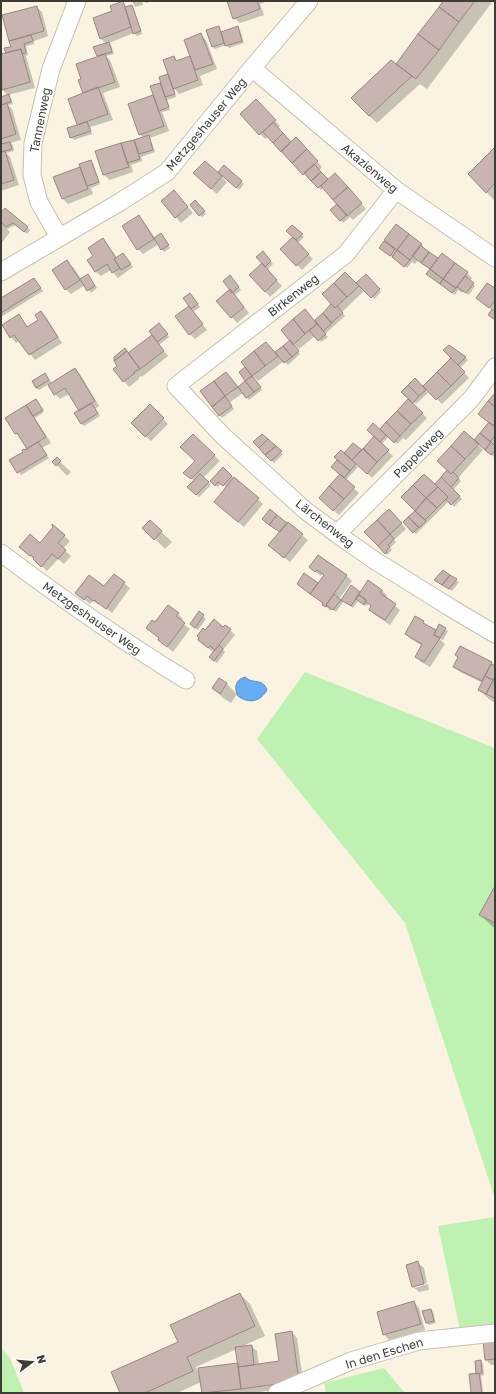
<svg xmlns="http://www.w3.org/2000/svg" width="496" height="1394" font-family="'Golos Text',sans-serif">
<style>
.green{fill:#bff2b2}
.water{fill:#67adf3;stroke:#5b8bba}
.shadow{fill:#0003;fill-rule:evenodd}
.building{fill:#c8b5af;stroke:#998782}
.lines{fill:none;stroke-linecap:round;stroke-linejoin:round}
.minor-casing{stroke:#c6c0af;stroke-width:19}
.minor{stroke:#fff;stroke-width:17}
.labels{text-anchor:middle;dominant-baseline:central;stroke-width:3;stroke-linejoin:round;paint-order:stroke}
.street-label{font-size:12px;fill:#3f3c36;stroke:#fff}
</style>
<rect width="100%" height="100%" fill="#faf3e2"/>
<path class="green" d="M305,672L495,748V1199L405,923L257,739Z
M495,1217V1327L460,1330L438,1226Z
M1,1347L11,1360L24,1393H1Z
M384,1368L405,1393H326L324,1383Z"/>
<path class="water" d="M245,677C253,685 262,677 267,690C260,702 249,704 238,696C234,688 235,680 245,677Z"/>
<path class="shadow" d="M132,1H142L143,5L135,7Z
M144,1H153L146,3Z
M228,1H268L260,4L264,15L240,23L234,18Z
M444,1H493L427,89L420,84L377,123L369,116Z
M122,2L128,8L132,6L134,9L142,34L137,36L134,33L109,43L111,45L114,54L106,56L110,60L120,87L103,93L113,120L90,127L92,134L74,140L71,137L79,125L78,124L84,94L83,79L99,57L95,47L106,44L101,38L113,12Z
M36,7L42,12L48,36L34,41V44L26,46L28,55L26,56L35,88L8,95L11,98L13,104L8,105L12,109L21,140L10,143L13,145L14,151L6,153L10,157L19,185L1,191V98L8,96L3,90L1,84V55L7,54L12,47L4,16Z
M218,27L222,33L237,27L240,30L244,43L229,48L226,45L215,49L212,46Z
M201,35L206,40L217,69L200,76L203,85L179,94L174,88L176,97L167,100L170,110L162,112L169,131L150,138L155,152L141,157L142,161L131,165L133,172L110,180L104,175L97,152L143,138L140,134L129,104L155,95L152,87L162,83L169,74L173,57L178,62L191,57Z
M256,100L280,126L277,128L291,143L301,144L322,167L319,170L328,181L340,179L366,209L353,220L350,217L343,223L332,210L338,204L323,187L321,190L268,137L265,139L241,114Z
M495,148V199L494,200L469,174Z
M90,161L93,163L100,184L91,188L93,194L68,204L63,199L54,177L81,167Z
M224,166L244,184L239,190L223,176L222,177L227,182L217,194L200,179L218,173Z
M179,196L193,213L181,223L162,201Z
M195,202L206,214L202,217L191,205Z
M5,209L30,230L27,234L16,225L7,229L10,232L1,244V213Z
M139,217L144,222L155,238L163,237L170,248L164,252L159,244L143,254L138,249Z
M292,227L304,237L298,243L313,259L302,270L282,249L294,237Z
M103,239L108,245L117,258L123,254L133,267L118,278L111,270L101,276L95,271L94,256Z
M386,241L421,244L426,250H425L438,260L467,273L472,278L470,281L475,286L469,295L463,291L462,293L458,290L455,295L430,276L431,270L418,260L415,264L412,262L407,268L383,250L381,248Z
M263,252L273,264L267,270L282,286L270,297L265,291L266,269L267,268L257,257Z
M67,262L73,267L82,280L90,278L97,288L91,293L85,285L71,294L66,289Z
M366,276L381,292L374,299L365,290L342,312L345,316L325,334L328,337L321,342L315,336L299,349L294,344L293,345L300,354L288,365L284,361L258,381L252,375H251L262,390L249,400L243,393L229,403L234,409L222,418L220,415L202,391L231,378L238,388L247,381L245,368L266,343L276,353L291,341L310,316L315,321L333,304Z
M34,279L43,291L1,317V299Z
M232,279L241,290L235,295L249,313L237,323L218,301L231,290Z
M495,289V320L492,310L483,303Z
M192,297L200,307L193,312L207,330L195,339L190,334L193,310L184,298Z
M41,312L46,317L62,343L35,360L19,341L16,343L11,337L19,315L28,327L39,320Z
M162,327L169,337L159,345L168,356L143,376L139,377V379L129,387L124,381L129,354L153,335Z
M465,357L468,360L460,368L469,378L442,404L425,387L424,388L428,393L416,404L411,400L409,401L427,418L406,440L403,438L397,444L389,436L381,445L393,456L372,478L352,459L351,460L358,467L345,481L359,493L339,515L325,503L341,474L333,467L344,454L361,451L387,422L453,358Z
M75,369L80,374L99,406L95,409L100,416L84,426L81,423L80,411L69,394L60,399L55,394L49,384L39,390L36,388L45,374L52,383Z
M495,394V456L494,457L478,443L477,444L483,450L458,478L461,481L453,490L462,499L454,507L449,501L416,534L405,522L416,510L435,485L490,423Z
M36,400L44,412L35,418L51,443L42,448L49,458L21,475L11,461L28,449L21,438L16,433L6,418Z
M150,405L168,424L151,441L132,423Z
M262,435L283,454L274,463L255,442Z
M206,447L220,461L203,478L211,485L199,497L189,487L194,481L185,472L196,461Z
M57,459L71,472L67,476L54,462Z
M223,468L263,504L244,527L221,507L227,488L221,483L218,487L211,481Z
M270,511L308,540L290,562L275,550L281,533L265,522Z
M394,516L406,529L394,540L396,542L390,548L392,550L387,555L366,532Z
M150,521L172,542L165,549L144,528Z
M54,527L70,541L63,549L71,556L64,564L58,559L47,571L26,552L40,544Z
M318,556L347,576L352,581L339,599L341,601L351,587L361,593L382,590L387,596L385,598L400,610L390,625L375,615L370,610L372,607L368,603L367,606L358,601L353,608L344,601L336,612L332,609L330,611L324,604L300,586L305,574L318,584L324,576L322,574L321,576L310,567Z
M443,571L459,582L452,591L438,582Z
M114,575L130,588L112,613L100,604L99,605L93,601L90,604L82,598L104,588Z
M199,613L206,619L198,630L193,627Z
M178,614L183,619L181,622L190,629L173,652L159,640L160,638L156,624Z
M423,622L429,627L437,632L445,629L448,631L443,640L439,638L445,644L430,667L421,662L416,656L422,646L411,639L406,634Z
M224,628L230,630L235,635L223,650L225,652L217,663L213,660L214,653L204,645Z
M460,647L492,663L495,666V703L490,700L479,690L483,683L460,672L454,666L459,658Z
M219,679L227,684L237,694L231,703L223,698L213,688Z
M495,887V929L480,915Z
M418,1263L424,1268L427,1283L415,1286V1288L428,1284L429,1290L419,1292L413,1287L408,1265Z
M240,1294L250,1304L265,1336L243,1346H251L257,1351L259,1365L280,1362L292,1332L297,1338L304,1386L252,1393H203L201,1382L177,1393H121L179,1343ZM237,1349L239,1364L199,1374L196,1367Z
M414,1302L419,1308L425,1330L389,1340L384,1334Z
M431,1310L433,1312L436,1323L429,1325L426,1323L423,1312Z
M495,1339V1365H491L486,1360Z
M481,1361L483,1364L484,1375L481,1376L483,1393H472Z"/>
<path class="building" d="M123,1L131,27L100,39L93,18L112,11L110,6Z
M227,1H257L260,9L233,19Z
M443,1H475L459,22L439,7Z
M132,5L141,31L133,34L125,7Z
M37,6L44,31L9,41L2,15Z
M439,7L459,22L439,50L418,34Z
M219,26L224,43L212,47L206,30Z
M238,26L242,41L225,46L221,32Z
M201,33L213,64L195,70L184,40Z
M418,34L439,50L416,79L396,64Z
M31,35L33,41L24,44L26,53L22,54L21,49L6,53L4,48L11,47L9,41Z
M109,42L112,52L97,56L93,47Z
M21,49L30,82L2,90L1,54Z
M105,54L115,82L83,93L78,80L81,79L76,64Z
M174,56L176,61L190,56L198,80L173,89L163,60Z
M391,60L412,76L369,116L351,98Z
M168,74L175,94L165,97L159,77Z
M160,83L169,107L159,111L150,86Z
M98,87L108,114L77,125L68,99Z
M9,94L11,102L1,105V97Z
M153,95L164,126L139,135L128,104Z
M256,99L276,120L259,135L240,114Z
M7,103L16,134L1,139V105Z
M87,122L91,131L70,138L67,128Z
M273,122L283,133L273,143L263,132Z
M283,133L291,142L281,152L273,143Z
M149,135L153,150L139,154L134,140Z
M296,137L307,149L292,163L281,151Z
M134,140L140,159L127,163L121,143Z
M10,142L12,149L1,152V144Z
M121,143L129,167L103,175L95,151Z
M495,147V183L486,193L468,174Z
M307,149L318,161L303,175L292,163Z
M5,151L14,180L1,184V152Z
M91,160L99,182L87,186L79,164Z
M205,161L222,176L211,189L193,173Z
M314,164L321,172L311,181L304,173Z
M224,165L242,181L236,188L218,172Z
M80,167L88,189L62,199L53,177Z
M321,172L328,179L318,188L311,181Z
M335,173L348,187L333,200L321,186Z
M348,187L362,203L347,216L333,200Z
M174,190L188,207L175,218L161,201Z
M195,200L205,211L199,216L190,205Z
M337,204L347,215L340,221L330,210Z
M5,208L28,227L24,232L13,223L6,227L1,222V212Z
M139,215L154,239L137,250L122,226Z
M396,224L409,234L397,250L384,240Z
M292,225L303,234L296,240L286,231Z
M161,233L169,245L161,250L154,238Z
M409,234L422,244L410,260L397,250Z
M293,237L309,254L296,266L280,249Z
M103,238L116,258L114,259L120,268L112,273L107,264L95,272L87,260L93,256L88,248Z
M384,241L395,249L390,256L379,248Z
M420,245L429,252L421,263L412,256Z
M397,250L410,260L404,267L392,257Z
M263,251L271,261L265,267L256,257Z
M429,252L438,258L430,269L421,263Z
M123,253L131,264L121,270L114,259Z
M442,253L455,263L443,279L430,269Z
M67,260L80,280L65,290L52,270Z
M262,263L277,280L265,292L249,275Z
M455,263L468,272L456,288L443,279Z
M430,269L443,279L440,284L426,274Z
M345,272L359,286L347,297L334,283Z
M88,274L95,286L87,291L80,279Z
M366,274L380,289L371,298L356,283Z
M230,275L239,287L232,293L223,281Z
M465,276L474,283L466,293L457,287Z
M34,278L41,288L1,313V298Z
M443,279L456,288L452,293L440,284Z
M334,283L347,297L335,308L322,294Z
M487,283L495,288V300L489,308L476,298Z
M230,289L244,307L231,318L216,301Z
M190,293L198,304L191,309L183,298Z
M331,304L335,308L337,306L343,313L331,323L323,313Z
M189,306L203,324L189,335L175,316Z
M305,309L317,324L305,334L293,319Z
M492,309L495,312V320L488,315Z
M41,311L58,337L29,355L14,335L10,338L2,325L19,314L27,327L38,320L35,315Z
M323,313L332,323L323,331L315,320Z
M293,319L305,334L293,345L281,330Z
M159,323L168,334L157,342L149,331Z
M317,324L326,334L318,341L309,330Z
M152,335L164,351L140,369L128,353Z
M290,340L299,351L292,357L283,346Z
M266,342L278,356L265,366L254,351Z
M449,345L466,357L458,365L443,350Z
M283,346L292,357L284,363L275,352Z
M125,348L127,351L114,361V357Z
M127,351L140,369L134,372L135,373L123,382L113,369L117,366L114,361Z
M254,351L265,366L252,376L241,362Z
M451,358L465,372L451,386L437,372Z
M245,367L252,376L245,381L239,372Z
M75,368L95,401L79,411L65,388L54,395L48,385Z
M226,372L238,387L225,396L214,381Z
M437,372L451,386L436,400L422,385L423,386Z
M45,373L49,380L36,388L32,381Z
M252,376L261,387L254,392L245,381Z
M415,378L426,390L419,396L408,385Z
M214,381L225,396L212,407L200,391Z
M245,381L254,392L246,398L238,387Z
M408,385L419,396L413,403L401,392Z
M495,393V407L488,401Z
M225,396L232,406L219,416L212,407Z
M36,399L43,410L33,416L26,405Z
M408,399L423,413L411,424L397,411Z
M488,401L495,407V423L493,426L478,414Z
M91,403L98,413L81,424L74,413Z
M150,404L164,418L145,437L131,423Z
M26,405L46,437L25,450L27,449L17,433L15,434L5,418Z
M397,411L411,424L400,436L386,422Z
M386,422L400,436L394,443L380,429Z
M489,422L495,427V436L490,442L480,433Z
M373,423L386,435L380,442L367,430Z
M464,431L479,444L465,459L451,446Z
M480,433L491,442L485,450L474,440Z
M193,434L215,455L191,479L183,473L195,461L180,447Z
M262,434L268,439L259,448L253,442Z
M374,436L389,450L377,462L363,449Z
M268,439L276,446L265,455L259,448Z
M38,442L47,455L17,473L9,460L23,452L22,450L24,449L25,450Z
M491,442L495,446V451L491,455L485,450Z
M353,443L362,450L352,460L344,453Z
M276,446L282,451L271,461L265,455Z
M451,446L465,459L451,474L437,461Z
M363,448L377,462L367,474L352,460Z
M341,450L356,464L350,471L334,457Z
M57,457L61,461L56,466L52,462Z
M337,460L350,471L344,478L331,467Z
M223,467L232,476L223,486L218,482L215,486L210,481Z
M447,470L451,474L453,472L459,478L451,487L441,477Z
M200,474L209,482L196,495L187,487Z
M340,474L355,487L344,499L329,486Z
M424,474L438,487L426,498L413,485Z
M234,477L259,498L238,522L214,502Z
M441,477L460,496L451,505L446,499L448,497L435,484Z
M413,485L426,498L415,511L401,497Z
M329,486L344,499L333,511L319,498Z
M438,487L448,497L437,508L426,498Z
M426,498L437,508L425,520L415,511Z
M270,509L277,515L269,525L262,519Z
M389,509L402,523L390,534L377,520Z
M415,511L426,521L419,528L408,517Z
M277,515L287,523L280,532L269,525Z
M408,517L419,527L413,533L403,522Z
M150,520L162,531L154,540L142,528Z
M377,520L390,534L378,546L364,532Z
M288,522L303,534L284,558L268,545Z
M52,524L65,535L58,543L66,550L58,559L52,554L41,567L33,559L34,558L31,555L30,556L19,547L30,534L40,543L53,527L52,525Z
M390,534L394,539L388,545L390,547L386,551L387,552L385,554L378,546Z
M318,555L347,575L326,605L327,606L326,607L322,605L323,603L310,594L324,575L317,570L315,572L309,567Z
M443,570L450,575L442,585L434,580Z
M304,573L318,583L310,594L297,584Z
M114,574L125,582L106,609L94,600L93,601L87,596L84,600L75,593L89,575L104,586Z
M450,575L457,579L449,589L442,585Z
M368,580L382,590L380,593L396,604L385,620L369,610L371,606L365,601V599L359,595L357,597Z
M351,585L360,592L351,606L341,600Z
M334,594L341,600L333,610L326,605Z
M359,595L366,600L364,605L356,599Z
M168,605L179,613L176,616L185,623L167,647L158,640L159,638L146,628L152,620L155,622Z
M199,611L204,615L195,628L190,624Z
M415,616L424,621L423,623L436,630L434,635L440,638L424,662L415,657L422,644L405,634Z
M214,619L223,627L225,625L231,629L215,650L210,646L208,648L198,640L199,638L197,636L203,628L205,630Z
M439,624L446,628L440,638L434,635Z
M219,645L223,649L214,661L209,657Z
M460,646L492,662L482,681L453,667L458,657L455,655Z
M491,664L495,666V677L493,680L485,676Z
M485,676L493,680L486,694L478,690Z
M495,677V695L494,698L486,694Z
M219,678L227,683L220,694L212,688Z
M495,886V923L479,915Z
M418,1261L424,1284L412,1287L406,1265Z
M240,1293L255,1326L187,1357L193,1371L145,1393H120L111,1372L178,1342L170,1325Z
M414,1301L421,1324L383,1335L377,1312Z
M431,1309L434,1321L426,1323L422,1311Z
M292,1331L299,1381L241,1389L238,1367L279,1361L275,1334Z
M495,1338V1359L485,1360L483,1340Z
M252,1345L254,1365L238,1367L235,1347Z
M481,1360L482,1373L476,1374L475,1361Z
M238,1363L241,1389L202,1393L198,1368Z
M479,1373L482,1393H471L469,1374Z"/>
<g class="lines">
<g class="minor-casing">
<path id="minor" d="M252,68L396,190L495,258
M396,190L346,254L176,386L223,436L306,511L337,534L374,560L451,608L495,634
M59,237L39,202L32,175L33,143L51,69L77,1
M1,272L120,202L167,172L252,68L309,1
M337,534L472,398L495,367
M1,553C61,598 122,641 186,680
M277,1393L351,1361L419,1341L495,1333"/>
</g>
<use href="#minor" class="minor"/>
</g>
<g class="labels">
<g class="street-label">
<text transform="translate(40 120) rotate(-79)">Tannenweg</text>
<text transform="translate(206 124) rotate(-50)">Metzgeshauser Weg</text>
<text transform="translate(370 168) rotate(40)">Akazienweg</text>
<text transform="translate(293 295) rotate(-38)">Birkenweg</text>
<text transform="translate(418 453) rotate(-45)">Pappelweg</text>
<text transform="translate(325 523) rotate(38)">Lärchenweg</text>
<text transform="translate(92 618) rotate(35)">Metzgeshauser Weg</text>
<text transform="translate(384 1353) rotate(-17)">In den Eschen</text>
</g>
</g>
<rect width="496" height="1394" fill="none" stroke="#3f3c36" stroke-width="4"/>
<g transform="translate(32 1362) rotate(74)" stroke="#ffffff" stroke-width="3" paint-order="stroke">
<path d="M0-3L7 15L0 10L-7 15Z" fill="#3f3c36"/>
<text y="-6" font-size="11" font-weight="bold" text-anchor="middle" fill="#3f3c36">N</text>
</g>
</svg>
